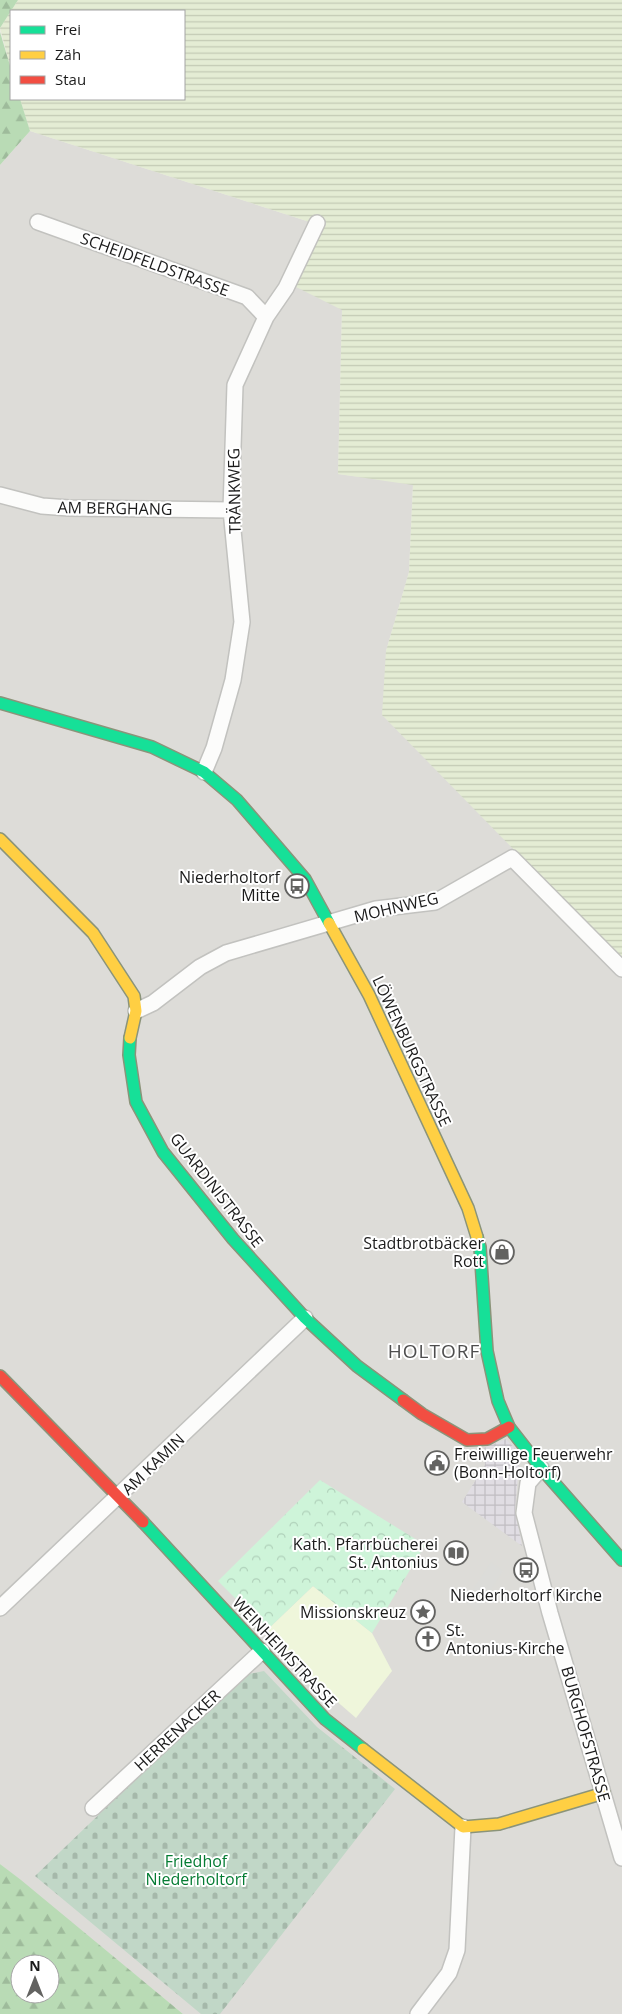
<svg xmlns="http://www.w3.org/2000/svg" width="622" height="2014" font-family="'Open Sans',sans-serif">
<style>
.residential{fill:#dddcd8}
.education{fill:#eff6db}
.farmland{fill:url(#farmland-rules)}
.forest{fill:url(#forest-firs);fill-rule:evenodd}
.cemetery{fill:url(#cemetery-stones)}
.park{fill:url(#park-crowns)}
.parking{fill:#dcdcd9}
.plaza{fill:url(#plaza-grid)}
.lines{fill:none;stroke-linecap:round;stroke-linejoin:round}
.street-casing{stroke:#c2c2bf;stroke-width:18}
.fast-casing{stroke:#8b947a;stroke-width:14}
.slow-casing{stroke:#8b947a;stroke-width:14}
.jam-casing{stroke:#8b947a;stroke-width:14}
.street{stroke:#fcfcfb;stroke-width:15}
.fast{stroke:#16e098;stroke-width:11}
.slow{stroke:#ffcf43;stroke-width:11}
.jam{stroke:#f24e42;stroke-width:11}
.labels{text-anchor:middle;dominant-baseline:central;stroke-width:4;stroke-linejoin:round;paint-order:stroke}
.street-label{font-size:16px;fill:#1b1b1b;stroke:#fff}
.poi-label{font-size:16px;fill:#1b1b1b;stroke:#fff;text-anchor:end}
.park-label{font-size:16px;fill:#057c33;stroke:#fff}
.quarter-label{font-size:19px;letter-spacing:1px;fill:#4e4e4e;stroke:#fff}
</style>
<defs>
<pattern id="farmland-rules" width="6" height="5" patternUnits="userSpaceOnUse" patternTransform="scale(1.25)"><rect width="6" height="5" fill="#e4ecd4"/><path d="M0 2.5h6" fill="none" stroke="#c3cab5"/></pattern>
<pattern id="forest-firs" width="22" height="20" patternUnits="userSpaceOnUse" patternTransform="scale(1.25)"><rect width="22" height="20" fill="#b9dbb5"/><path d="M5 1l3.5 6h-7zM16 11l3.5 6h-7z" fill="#9ebb9b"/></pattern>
<pattern id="cemetery-stones" width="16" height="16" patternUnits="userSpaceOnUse" patternTransform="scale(1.25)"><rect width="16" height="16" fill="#c1d7c7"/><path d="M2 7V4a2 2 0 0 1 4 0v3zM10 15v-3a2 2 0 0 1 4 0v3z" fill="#a5b8aa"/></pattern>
<pattern id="park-crowns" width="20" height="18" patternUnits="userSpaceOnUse" patternTransform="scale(1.25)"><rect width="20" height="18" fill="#cef4d9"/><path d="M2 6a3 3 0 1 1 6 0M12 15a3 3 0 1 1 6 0" fill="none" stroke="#b0d1ba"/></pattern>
<pattern id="plaza-grid" width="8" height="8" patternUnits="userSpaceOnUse" patternTransform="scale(1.25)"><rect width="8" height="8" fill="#e0dde3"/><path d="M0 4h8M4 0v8" fill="none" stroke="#c0bdc2"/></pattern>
</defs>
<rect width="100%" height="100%" fill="#eaeae2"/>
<path class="residential" d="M30,131L322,226L342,310L338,474L413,484L409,572L386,651L622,803V2014H183L0,1864V165Z"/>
<path class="education" d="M313,1586L372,1633L392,1671L356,1718L318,1685L267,1630Z"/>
<path class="farmland" d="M18,0H622V960L382,715L386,651L409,572L413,485L338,474L342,310L292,285L322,226L30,131L20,99H184V11H11V69L0,28Z"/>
<path class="forest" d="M0,0H18L0,28Z
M0,32L11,69V99H20L30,131L0,165Z
M0,1864L21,1880L183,2014H0ZM20,1964H50V1994H20Z"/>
<path class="cemetery" d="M264,1671L317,1727L395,1789L220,2014H201L35,1876L244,1675Z"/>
<path class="park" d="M320,1480L425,1545L372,1633L313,1586L267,1630L218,1581Z"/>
<path class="parking" d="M491,1562L503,1571L477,1611L465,1602Z"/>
<path class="plaza" d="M506,1439L515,1449L519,1465L515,1510L522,1546L462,1502L485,1465L484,1448Z"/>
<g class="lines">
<g class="street-casing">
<path id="street" d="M38,222L247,297L266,317
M0,495L42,506L69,508L231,510
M204,772L214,748L233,680L242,622L231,510L235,385L266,317L286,288L317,223
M136,1011L153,1003L200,967L226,953L376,909L435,902L512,858L622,969
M541,1468L528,1483L524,1513L550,1613L622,1858
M0,1608L305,1318
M93,1808L262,1651
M418,2014L449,1973L457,1950L463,1827"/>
</g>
<g class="fast-casing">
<path id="fast" d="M0,703L152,747L204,772L237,800L305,879L329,923
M130,1038L129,1055L136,1102L163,1152L233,1239L305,1318L357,1366L403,1400
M477,1237L480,1247L487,1351L498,1401L509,1427L541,1468L622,1560
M143,1522L325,1719L363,1749"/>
</g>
<g class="slow-casing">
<path id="slow" d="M0,839L93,933L134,996L136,1011L130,1038
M329,923L369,995L468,1208L477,1237
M363,1749L463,1827L499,1824L604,1793"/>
</g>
<g class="jam-casing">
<path id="jam" d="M0,1376L143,1522
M403,1400L422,1414L467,1440L487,1439L509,1427"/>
</g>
<use href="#street" class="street"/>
<use href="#fast" class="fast"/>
<use href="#slow" class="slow"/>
<use href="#jam" class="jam"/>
</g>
<defs>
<g id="bus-ring" transform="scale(1.25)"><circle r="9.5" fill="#fff" stroke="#636361" stroke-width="1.5"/><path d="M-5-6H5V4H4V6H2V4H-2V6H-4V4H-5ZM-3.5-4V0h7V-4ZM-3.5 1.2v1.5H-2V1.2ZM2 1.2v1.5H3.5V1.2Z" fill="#636361"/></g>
<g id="shop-ring" transform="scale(1.25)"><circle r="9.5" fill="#fff" stroke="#636361" stroke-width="1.5"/><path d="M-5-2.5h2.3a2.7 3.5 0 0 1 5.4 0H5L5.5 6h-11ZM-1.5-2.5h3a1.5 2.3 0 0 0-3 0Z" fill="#636361"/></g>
<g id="civic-ring" transform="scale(1.25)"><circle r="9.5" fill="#fff" stroke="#636361" stroke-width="1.5"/><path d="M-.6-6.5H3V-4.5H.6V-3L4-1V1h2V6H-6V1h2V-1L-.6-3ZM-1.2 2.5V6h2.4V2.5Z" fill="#636361"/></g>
<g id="library-ring" transform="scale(1.25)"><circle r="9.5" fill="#fff" stroke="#636361" stroke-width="1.5"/><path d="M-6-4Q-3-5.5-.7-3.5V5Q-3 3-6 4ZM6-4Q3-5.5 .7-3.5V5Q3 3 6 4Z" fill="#636361"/></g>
<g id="sight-ring" transform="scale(1.25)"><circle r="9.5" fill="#fff" stroke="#636361" stroke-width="1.5"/><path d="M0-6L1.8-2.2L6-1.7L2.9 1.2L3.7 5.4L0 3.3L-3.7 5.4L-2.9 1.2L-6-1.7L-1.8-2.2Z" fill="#636361"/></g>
<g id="church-ring" transform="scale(1.25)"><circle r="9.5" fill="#fff" stroke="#636361" stroke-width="1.5"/><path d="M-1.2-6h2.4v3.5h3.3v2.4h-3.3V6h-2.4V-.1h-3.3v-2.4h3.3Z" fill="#636361"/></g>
</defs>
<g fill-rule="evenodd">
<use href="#bus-ring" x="297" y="886"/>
<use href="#shop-ring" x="502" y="1252"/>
<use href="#civic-ring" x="437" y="1463"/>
<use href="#library-ring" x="456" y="1553"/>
<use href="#bus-ring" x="526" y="1570"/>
<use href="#sight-ring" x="423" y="1612"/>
<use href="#church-ring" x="428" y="1639"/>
</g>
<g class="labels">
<g class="street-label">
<text transform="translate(155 264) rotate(20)">SCHEIDFELDSTRASSE</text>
<text transform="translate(234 491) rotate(-91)">TRÄNKWEG</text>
<text transform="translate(115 508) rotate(1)">AM BERGHANG</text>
<text transform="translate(396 907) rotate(-13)">MOHNWEG</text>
<text transform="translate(412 1051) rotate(65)">LÖWENBURGSTRASSE</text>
<text transform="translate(217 1190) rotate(52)">GUARDINISTRASSE</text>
<text transform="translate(153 1464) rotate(-44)">AM KAMIN</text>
<text transform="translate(285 1652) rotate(47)">WEINHEIMSTRASSE</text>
<text transform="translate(177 1730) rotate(-43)">HERRENACKER</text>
<text transform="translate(586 1734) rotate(74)">BURGHOFSTRASSE</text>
</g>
<g class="poi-label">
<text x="280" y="877">Niederholtorf<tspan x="280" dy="18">Mitte</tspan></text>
<text x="484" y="1243">Stadtbrotbäcker<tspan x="484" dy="18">Rott</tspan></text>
<text x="454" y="1454" text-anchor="start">Freiwillige Feuerwehr<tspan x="454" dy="18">(Bonn-Holtorf)</tspan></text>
<text x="438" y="1544">Kath. Pfarrbücherei<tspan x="438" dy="18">St. Antonius</tspan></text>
<text x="526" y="1595" text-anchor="middle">Niederholtorf Kirche</text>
<text x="406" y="1612">Missionskreuz</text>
<text x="446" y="1630" text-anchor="start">St.<tspan x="446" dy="18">Antonius-Kirche</tspan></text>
</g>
<g class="park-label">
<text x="196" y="1861">Friedhof<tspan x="196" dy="18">Niederholtorf</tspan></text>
</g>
<g class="quarter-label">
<text x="434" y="1351">HOLTORF</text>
</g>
</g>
<rect x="10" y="10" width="175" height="90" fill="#ffffff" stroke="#a4a4a4"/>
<rect x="20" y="26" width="25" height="8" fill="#16e098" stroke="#a4a4a4"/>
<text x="55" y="35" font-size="15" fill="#1b1b1b">Frei</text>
<rect x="20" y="51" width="25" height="8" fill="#ffcf43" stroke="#a4a4a4"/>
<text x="55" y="60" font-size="15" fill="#1b1b1b">Zäh</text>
<rect x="20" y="76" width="25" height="8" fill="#f24e42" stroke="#a4a4a4"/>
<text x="55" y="85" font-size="15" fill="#1b1b1b">Stau</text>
<g transform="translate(35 1979)"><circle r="24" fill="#ffffff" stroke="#a4a4a4"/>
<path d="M0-4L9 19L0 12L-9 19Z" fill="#636361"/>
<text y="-8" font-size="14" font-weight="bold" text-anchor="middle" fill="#1b1b1b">N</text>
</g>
</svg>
